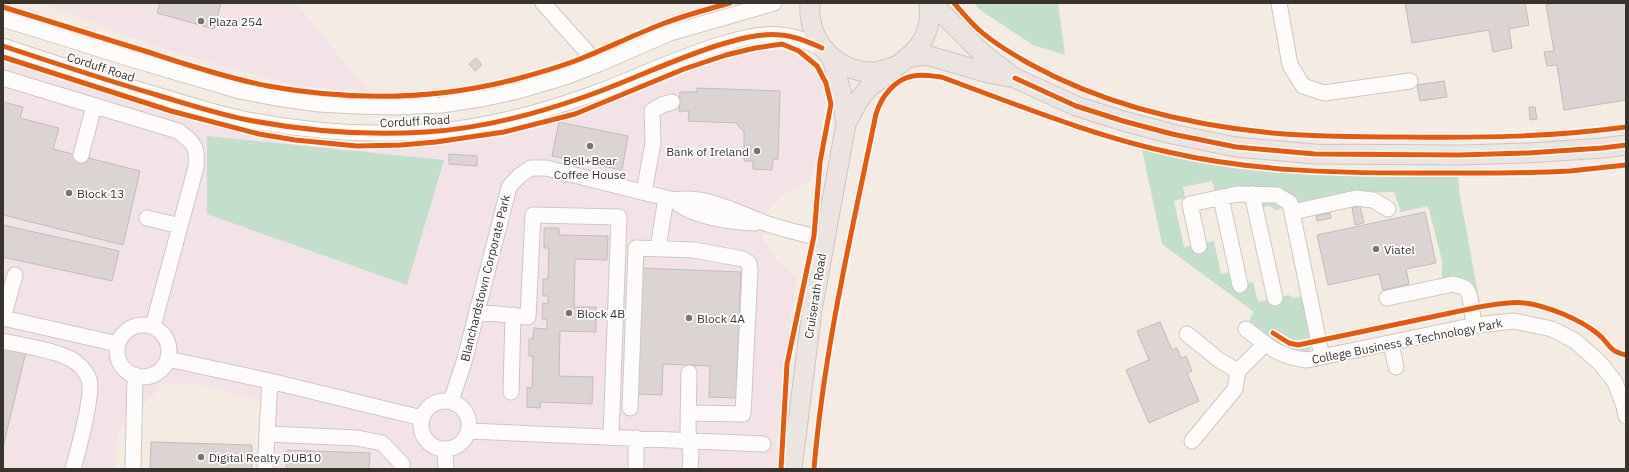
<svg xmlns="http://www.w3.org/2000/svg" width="1629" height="472" font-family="'IBM Plex Sans',sans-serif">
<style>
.commercial{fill:#f4e3e6}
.green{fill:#c1dfcb}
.building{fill:#dbd4d2;stroke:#c2bbba}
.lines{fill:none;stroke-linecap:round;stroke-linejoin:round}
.minor-casing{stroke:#cec7c0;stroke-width:17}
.major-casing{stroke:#ccc7c3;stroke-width:21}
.minor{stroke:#fdfcfb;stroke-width:15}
.major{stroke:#ece4e0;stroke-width:19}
.cycleway-casing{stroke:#fff;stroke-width:8}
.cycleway{stroke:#e8590c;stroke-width:5}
.poi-dot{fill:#7a736c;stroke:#fff;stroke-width:1.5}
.labels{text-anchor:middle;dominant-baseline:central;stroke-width:3.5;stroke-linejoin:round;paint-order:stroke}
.poi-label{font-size:12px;fill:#39332d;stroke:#fff;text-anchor:start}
.street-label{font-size:12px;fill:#39332d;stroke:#fff}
</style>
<rect width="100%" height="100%" fill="#f4ebe2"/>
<path class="commercial" d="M42,3H296L369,92L296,86L162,49Z
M760,50H780L794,54L812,68L823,86L825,105L818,153L810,181L781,196L765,214L763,238L774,258L797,278L784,362L775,469H259L261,401L200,384L164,383L117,433L115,469H3V51L206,122L276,139L328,146L374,149L413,147L512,135L596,110L695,67Z"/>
<path class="green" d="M974,3H1058L1065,55L1033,45L980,10Z
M207,136L444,160L407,285L207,214Z
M1142,149L1234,168L1306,174L1458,176L1460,196L1480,304H1476L1442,280V260L1428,206L1401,212L1394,192L1355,193L1306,203L1215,192L1212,181L1183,187L1185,198L1174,201L1184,247L1214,241L1221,274L1231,272L1234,285L1253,282L1258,302L1289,295L1293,298L1304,296L1313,341L1309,351C1292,357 1263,331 1249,321L1254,312L1162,244Z
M1269,199L1285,208L1275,210L1270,206L1260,208L1264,200Z"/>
<path class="building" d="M160,3H221L214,29L157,13Z
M1405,3H1525L1529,25L1509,29L1512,48L1493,52L1489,30L1412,43Z
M1556,3H1626V100L1564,110L1557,65L1547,66L1544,52L1554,51L1546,5Z
M476,58L482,65L475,71L469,64Z
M1444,81L1447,97L1420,101L1417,85Z
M697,88L780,91L778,159H773L772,170L753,169V161H744V131L740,128L737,123L688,121L689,111H679L680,92H697Z
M3,102L23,107L20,118L59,128L53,149L140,171L123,245L3,215Z
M1529,107H1535L1537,119L1530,120Z
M559,122L628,136L622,170L552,156Z
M449,154L477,156V166L449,164Z
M1360,206L1364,223L1355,225L1352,208Z
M1425,212L1436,263L1406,269L1409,284L1383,290L1379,274L1328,285L1317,235Z
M1330,213L1331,218L1317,221L1316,216Z
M3,225L119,251L112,281L3,257Z
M544,228H559V235L608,236L607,260L575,259L574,307H596V332L560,331L559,376L593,377L592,404L541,402L540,408L527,407V387L532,388L533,356H529V339H533L534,328L547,329V319H542L543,303L548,304V296H543V279H548L549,248H544Z
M641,268L741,272L736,398L709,397L710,366L663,364L662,395L636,394Z
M1160,322L1172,350L1177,348L1181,358L1186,356L1192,371L1187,373L1199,401L1149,423L1126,370L1149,360L1137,331Z
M3,346L26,352L3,447Z
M151,442L252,445V469H150Z
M287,450L370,453L369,469H286Z"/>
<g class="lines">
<g class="minor-casing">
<path id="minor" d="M543,3L586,51L596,65
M1279,3L1290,65L1303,86L1324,93L1410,81
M3,19L131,59L240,91L276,98L319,104L356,106L396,107L441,105L486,98L518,91L565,77L596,65L670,33L774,3
M3,46C54,63 106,80 157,95C187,104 217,114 248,120C306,131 366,136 426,132C481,129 536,114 587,96C632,80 674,59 719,45C739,39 759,33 781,35C795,36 809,42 822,48
M3,78L178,131C194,143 198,146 196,167L153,326
M81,155L94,106
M644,192L653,143L652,111L662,105L672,102
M1252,194L1275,298
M1221,198L1240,285
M674,200C691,217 731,222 755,223
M1293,212L1356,198L1373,200L1388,209
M147,218L180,226
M1199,246L1190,204L1237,194L1277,195L1290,203L1322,357
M658,248L666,198
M1387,298L1453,284C1457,285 1461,286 1465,288C1472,294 1472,316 1474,326
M478,312L528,317L533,215L619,217L611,437
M3,318L118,344
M3,318L15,275
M117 351a26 26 0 1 1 52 0a26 26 0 1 1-52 0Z
M1246,329C1269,347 1278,356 1307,360L1476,325L1514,321L1552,329L1575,341L1600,363L1615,382L1624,406L1626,416
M1187,334L1219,360L1238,371
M3,341C25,346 50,349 71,359C78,363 86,371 89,379C94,394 78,451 73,469
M1391,343L1396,367
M168,359L270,381L422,418
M689,373L688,429L691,455L690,469
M511,392L513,315
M421 425a24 24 0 1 1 48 0a24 24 0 1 1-48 0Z
M451,401L464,362L509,187L519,176L531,168H546L674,200C707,195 735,212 765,223C784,230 805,234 824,239
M630,408L636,248L694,250L743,259L749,263L750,270L743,414L688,413
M469,431L763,444
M267,434L357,438L382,443L402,464V469
M1192,441L1235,389L1238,371L1265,344
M445,449L446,469
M133,469L135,375
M265,469L270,381
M636,469V438"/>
</g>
<g class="major-casing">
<path id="major" d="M810,3C807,41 836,73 875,72C881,71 887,69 893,67
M932,3L984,55L1015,78L1076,106L1123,121L1172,134L1236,147L1315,154L1459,155L1528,153L1602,148L1626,145
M908,58L926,55L988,73L1009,77
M846,124C852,113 857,101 865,92C868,87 874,84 879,80C907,57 934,46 929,3
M792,469L812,310L846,124L842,95L832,58"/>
</g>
<use href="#minor" class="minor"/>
<use href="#major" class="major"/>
<g class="cycleway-casing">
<path id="cycleway" d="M954,3C962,12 970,22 978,29C993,43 1011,53 1028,63C1102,104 1188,125 1272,133C1317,137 1362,137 1407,137C1480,138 1553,137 1626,127
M3,7C51,22 99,37 148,52C187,65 227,78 268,86C351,101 438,100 520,78C542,72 564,66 585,57C612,46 638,33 665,23C686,15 708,9 730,3
M3,46C54,63 106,80 157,95C187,104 217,114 248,120C306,131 366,136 426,132C481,129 536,114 587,96C632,80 674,59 719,45C739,39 759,33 781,35C795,36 809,42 822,48
M3,57L171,111L259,134L295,140L357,146L401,145L436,142L504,132L575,114L684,69L726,55L755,48L782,44L799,51L817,66L826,83L831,104L820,162L814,236L787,364L781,469
M1015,78L1076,106L1123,121L1172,134L1236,147L1315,154L1459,155L1528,153L1602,148L1626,145
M1273,333L1289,343L1298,345L1479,307C1494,305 1510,301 1525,303C1547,306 1580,319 1598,334C1610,343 1607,351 1626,355
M814,469C824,349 852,231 876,114C881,97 895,79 913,76C922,74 932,76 941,77C1016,104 1090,135 1168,152C1250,171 1332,173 1416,173C1467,173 1519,174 1570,171C1589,169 1607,167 1626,165"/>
</g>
<use href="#cycleway" class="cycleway"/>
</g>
<g class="poi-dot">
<circle cx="201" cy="21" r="4"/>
<circle cx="590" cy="146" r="4"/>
<circle cx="757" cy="151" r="4"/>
<circle cx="69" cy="193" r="4"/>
<circle cx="1376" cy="249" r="4"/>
<circle cx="569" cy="313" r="4"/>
<circle cx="689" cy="318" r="4"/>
<circle cx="201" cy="457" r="4"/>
</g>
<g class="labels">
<g class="poi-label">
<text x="209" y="21">Plaza 254</text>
<text x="749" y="151" text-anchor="end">Bank of Ireland</text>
<text x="590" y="160" text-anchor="middle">Bell+Bear<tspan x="590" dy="14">Coffee House</tspan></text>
<text x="77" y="193">Block 13</text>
<text x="1384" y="249">Viatel</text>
<text x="577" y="313">Block 4B</text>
<text x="697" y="318">Block 4A</text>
<text x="209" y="457">Digital Realty DUB10</text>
</g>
<g class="street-label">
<text transform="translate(101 67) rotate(18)">Corduff Road</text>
<text transform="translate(415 121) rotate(-3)">Corduff Road</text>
<text transform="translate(485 278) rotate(-76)">Blanchardstown Corporate Park</text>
<text transform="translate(815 296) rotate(-81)">Cruiserath Road</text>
<text transform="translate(1407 341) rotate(-11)">College Business &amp; Technology Park</text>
</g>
</g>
<rect width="1629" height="472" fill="none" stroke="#39332d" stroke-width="8"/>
</svg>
